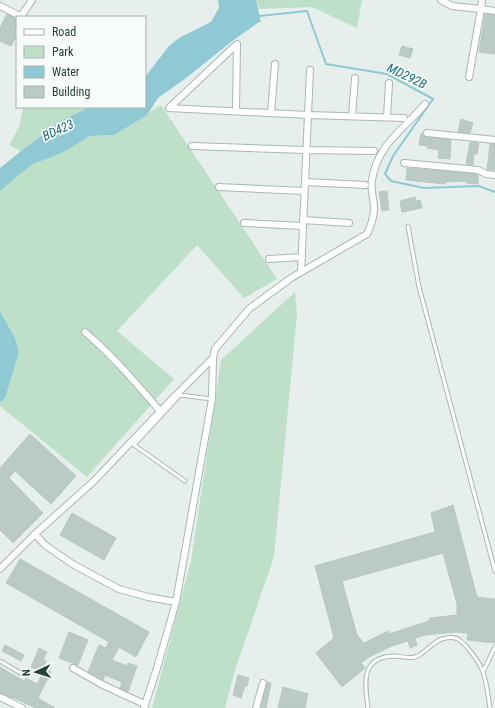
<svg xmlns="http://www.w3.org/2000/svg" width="495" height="708" font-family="'Roboto Condensed',sans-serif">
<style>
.green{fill:#bfe0c8}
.water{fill:#8ec9d4}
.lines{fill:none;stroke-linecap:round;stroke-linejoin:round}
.stream{stroke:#8ec9d4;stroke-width:2}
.building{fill:#bbcac4;stroke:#b8c9c2;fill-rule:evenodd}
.service-casing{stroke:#a8b8b2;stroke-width:5}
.minor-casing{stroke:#a8b8b2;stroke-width:8}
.service{stroke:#fff;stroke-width:3}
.minor{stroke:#fff;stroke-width:6}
.labels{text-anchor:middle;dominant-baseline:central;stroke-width:3.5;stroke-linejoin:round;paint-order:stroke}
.water-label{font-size:13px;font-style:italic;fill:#1c6f80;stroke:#f7fbf9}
</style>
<rect width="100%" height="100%" fill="#e6efeb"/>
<path class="green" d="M256,0H362L357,28L312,7L259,9Z
M161,105L277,279L244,298L197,245L117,331L174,379L87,477L0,406V403L5,398L15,338L0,311V191L31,165L62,153L90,136L114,135Z
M23,107H90L62,120L21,151L9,145L19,127Z
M295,292L297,314L274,557L235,670L225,708H152L191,561L221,360Z"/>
<path class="water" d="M218,0H256L261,22H259L235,39L186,78L158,98L147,115L114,135L90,136L62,153L31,165L0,191V168L21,151L62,120L90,107H145V77L169,46L179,38L211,22L219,8Z
M0,311L15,338L19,352L5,398L0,403Z"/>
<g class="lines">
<path class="stream" d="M259,16L307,11L326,64L387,74L433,99L393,156L385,174L391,181L424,188L479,186L495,192"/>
</g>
<path class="building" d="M7,14L17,19V34L11,46L0,41V28Z
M485,14L495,15V54L479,52Z
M402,46L413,49L410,58L399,55Z
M461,119L473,123L470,133L458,132Z
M421,133L427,137L451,140L450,159L438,158L439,150L427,148L428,146L419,145Z
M470,142L479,143L477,154H474L473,165L466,164Z
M490,144H495V170H487Z
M407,168L477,174L478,175V184L466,183V181L445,182V184L406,180Z
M387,191L389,210L382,211L379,192Z
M415,197L416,201L420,200L422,208L402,212L400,201Z
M30,434L76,476L51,504L15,471L9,478L43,513L13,543L0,530V468Z
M453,505L477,597L495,599V643L467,640L468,633L456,632L425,635L415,638L417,645L410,648L408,641L392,646L369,657L361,663L365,668L342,687L316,653L334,638L315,566L435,532L431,513ZM443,553L457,604V615L430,618L429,621L389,634L388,631L364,643L357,635L342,581Z
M72,513L116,538L104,560L60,535Z
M20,559L149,632L136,657L119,647L112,660L127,666L128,663L137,666L128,692L120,688L122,682L105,675L103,680L88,672L99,645L106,648L109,642L6,583Z
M69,632L88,640L78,665L59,658Z
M5,645L24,655L21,661L2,651Z
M39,648L47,652L43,660L46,661L42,672L31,667Z
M0,667L24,681L26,678L37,684L45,669L51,672L38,698L55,708H36L12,697V698L0,693Z
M238,675L249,678L247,686H245L241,698L233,695Z
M267,682L271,683L266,708H261Z
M283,687L308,694L305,708H278Z"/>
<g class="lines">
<g class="service-casing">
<path id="service" d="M408,226L419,287L495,571
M185,481L134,445L180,395L212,399
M0,661L22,674
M483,672L495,647
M368,708C365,683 360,657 394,656C401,656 408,659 415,657C425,654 432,642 442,639C446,638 451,637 455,638C464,640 480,663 483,672C487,683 488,696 490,708"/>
</g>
<g class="minor-casing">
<path id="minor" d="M441,0L452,6L481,9L469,77
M482,0L481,9L495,11
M0,6L18,15H22L32,0
M236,111L237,44L169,108L308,115L404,118
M271,113L275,64
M352,116L355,78
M387,117L389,83
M427,133L495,140
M192,146L306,150L374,151
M404,163L478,170L486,174L495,175
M305,182L365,185
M219,187L304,191
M303,220L349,223
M244,223L303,226
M269,259L302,257
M301,272L310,70
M85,332C113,356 136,383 160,411
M35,534L45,545L74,565L119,589L148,597L176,602
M0,569L35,534L94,481L171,400L213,358L215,349L249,309L291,278L367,234C371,225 374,218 374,208C374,199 370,189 372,180C378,143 403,131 425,104
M73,668L101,684L144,704
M0,697L22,708
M144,708L157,668L176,602L212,399L213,358
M256,708L263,683"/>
</g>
<use href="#service" class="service"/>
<use href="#minor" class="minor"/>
</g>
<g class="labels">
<g class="water-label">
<text transform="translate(407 76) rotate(26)">MD292B</text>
<text transform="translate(58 130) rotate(-25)">BD423</text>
</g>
</g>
<rect x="16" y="16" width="130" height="92" fill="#f7fbf9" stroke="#a3b1ad"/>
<rect x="24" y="29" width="20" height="6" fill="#ffffff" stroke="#a3b1ad"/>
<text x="52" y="36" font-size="12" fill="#24423a">Road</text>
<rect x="24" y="46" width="20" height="12" fill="#bfe0c8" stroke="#a3b1ad"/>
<text x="52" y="56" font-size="12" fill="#24423a">Park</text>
<rect x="24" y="66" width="20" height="12" fill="#8ec9d4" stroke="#a3b1ad"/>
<text x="52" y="76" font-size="12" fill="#24423a">Water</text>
<rect x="24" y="86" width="20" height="12" fill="#bbcac4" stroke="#a3b1ad"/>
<text x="52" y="96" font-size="12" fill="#24423a">Building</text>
<g transform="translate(36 672) rotate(266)" stroke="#f7fbf9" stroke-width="3" paint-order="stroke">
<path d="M0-3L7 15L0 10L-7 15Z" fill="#24423a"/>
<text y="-6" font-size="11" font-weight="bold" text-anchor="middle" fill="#24423a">N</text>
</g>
</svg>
